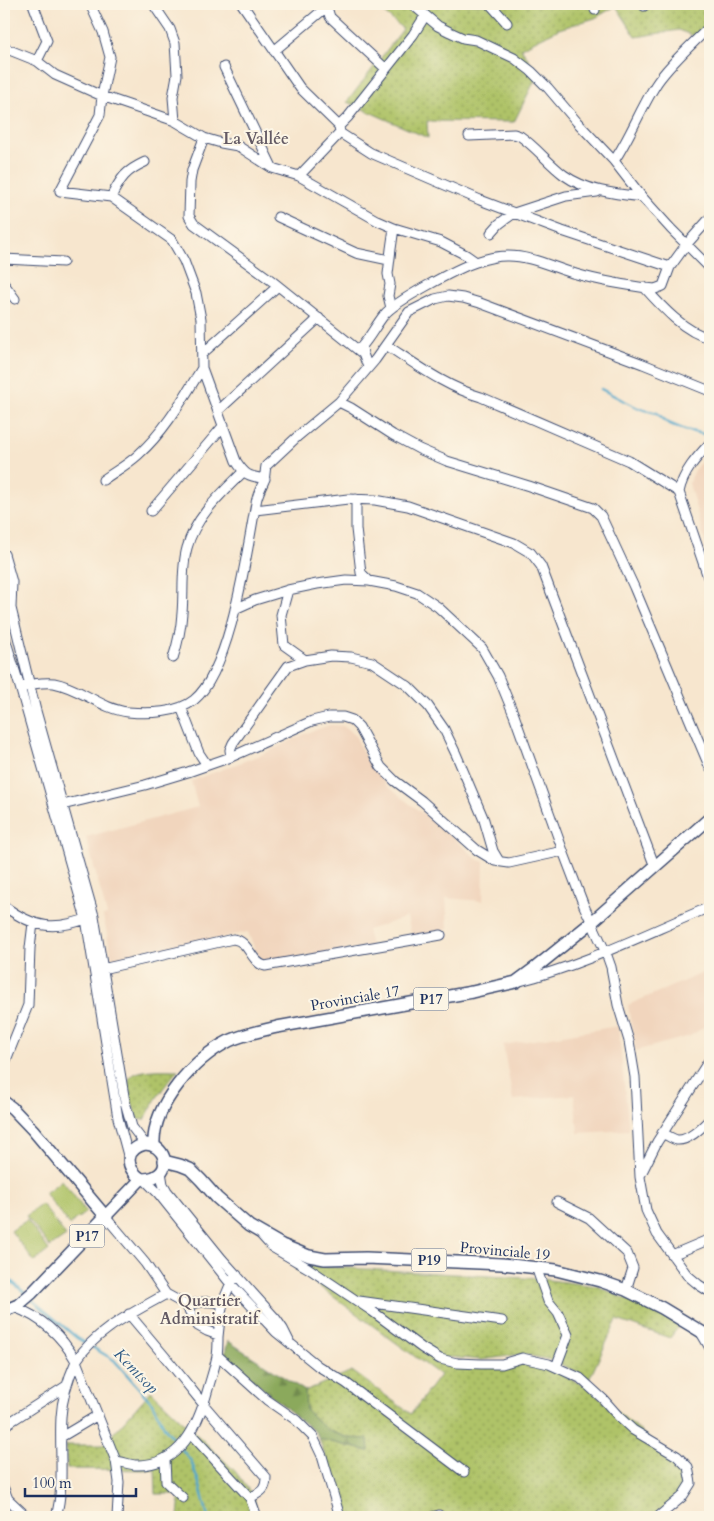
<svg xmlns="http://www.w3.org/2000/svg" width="714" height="1521" font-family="Cardo,serif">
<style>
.built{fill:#f1d5bd}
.grass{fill:url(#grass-dots);stroke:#657963;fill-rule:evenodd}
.forest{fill:url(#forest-firs);stroke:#536c5d}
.park{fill:#afc368;stroke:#657963}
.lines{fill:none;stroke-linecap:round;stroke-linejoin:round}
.stream{stroke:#4ea8cc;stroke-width:2.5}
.minor-casing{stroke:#3c4a6f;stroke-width:11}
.major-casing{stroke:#3c4a6f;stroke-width:14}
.minor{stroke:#fff;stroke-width:9}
.major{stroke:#fff;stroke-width:11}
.labels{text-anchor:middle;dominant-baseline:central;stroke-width:4;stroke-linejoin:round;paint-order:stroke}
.shield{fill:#fcf5e5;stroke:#5e6a86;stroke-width:1}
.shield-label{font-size:14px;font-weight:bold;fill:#1b2f5e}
.street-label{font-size:15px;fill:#1b2f5e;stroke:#fcf5e5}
.neighbourhood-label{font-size:16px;font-weight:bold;fill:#635a64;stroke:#fcf5e5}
.water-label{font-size:16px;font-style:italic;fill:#2d5984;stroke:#fcf5e5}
</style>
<defs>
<pattern id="grass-dots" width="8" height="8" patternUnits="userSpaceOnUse" patternTransform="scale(1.25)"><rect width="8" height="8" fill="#afc368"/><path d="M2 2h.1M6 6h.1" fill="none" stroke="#8e9f59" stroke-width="1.8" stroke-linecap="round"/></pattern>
<pattern id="forest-firs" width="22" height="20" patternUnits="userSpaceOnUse" patternTransform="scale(1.25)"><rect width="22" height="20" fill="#8ba95c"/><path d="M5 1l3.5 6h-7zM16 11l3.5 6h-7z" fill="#718a4f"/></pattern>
</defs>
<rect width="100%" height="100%" fill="#fcf5e5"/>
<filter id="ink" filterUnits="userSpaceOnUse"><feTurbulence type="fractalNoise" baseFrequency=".02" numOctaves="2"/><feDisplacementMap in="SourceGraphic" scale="10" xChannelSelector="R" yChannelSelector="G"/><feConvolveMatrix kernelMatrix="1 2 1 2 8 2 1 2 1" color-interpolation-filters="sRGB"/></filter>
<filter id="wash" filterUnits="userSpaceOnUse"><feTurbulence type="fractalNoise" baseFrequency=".0096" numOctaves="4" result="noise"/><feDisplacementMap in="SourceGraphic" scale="20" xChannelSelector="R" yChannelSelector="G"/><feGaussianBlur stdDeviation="1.12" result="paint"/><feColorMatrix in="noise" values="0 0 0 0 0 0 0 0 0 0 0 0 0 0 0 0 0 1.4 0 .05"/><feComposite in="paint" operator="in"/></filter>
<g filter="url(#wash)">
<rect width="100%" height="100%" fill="#f7e6ce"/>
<path class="built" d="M710,455V559L689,483L697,466Z
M330,725L343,726L355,735L364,755L386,785L410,804L442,828L477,859L484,862L483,901L446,898L448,929L412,937L407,917L367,930L371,946L271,962L263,961L256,952L248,932L113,961L103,916L107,915L86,837L198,807L191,781L261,755L307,733Z
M710,970V1023L690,1036L635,1051L628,1005Z
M618,1026L629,1130L578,1133L574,1095L513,1100L503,1045Z"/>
<path class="grass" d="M374,4H710V23L696,37L679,30L636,37L616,6L595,18L559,29L521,48L535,69L552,86L535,80L514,122L427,121L428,138L347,102L403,29Z
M178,1070C165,1085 153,1101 145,1120L137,1119C134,1107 127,1092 129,1080C132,1067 168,1070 178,1070Z
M298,1259L313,1266L541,1279L597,1286L644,1307L680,1325L670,1338L617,1320L586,1386L673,1458L682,1468L687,1483L679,1495L655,1517H348L319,1439L369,1451L368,1440L348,1438L327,1430L306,1410L305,1391L352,1371L411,1414L440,1375L294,1268ZM522,1354L551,1360L582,1374L585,1386L546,1367L520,1362L501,1368L452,1366L445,1365L449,1357L481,1360Z
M151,1391L235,1471L254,1497L257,1517H178L180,1494H156L155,1470L67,1469L66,1445H103Z"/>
<path class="forest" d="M228,1341L305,1391L306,1410L327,1430L348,1438L368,1439L369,1451L319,1439L316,1433L224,1356Z"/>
<path class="park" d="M62,1180L86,1212L69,1225L45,1193Z
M42,1204L66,1236L50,1247L26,1216Z
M27,1220L49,1250L34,1262L11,1231Z"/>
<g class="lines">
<path class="stream" d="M601,389L638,408L657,413L668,423L685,430L708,435
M4,1275L25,1293
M31,1299L77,1338L87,1344
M92,1347L114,1360L152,1403L165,1428L191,1461L200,1486L208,1517"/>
</g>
</g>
<g filter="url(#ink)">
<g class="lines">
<g class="minor-casing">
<path id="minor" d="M33,4L47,41L37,61
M90,4L103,32L110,57L102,96L100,115L60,191L111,197L172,240L184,261L196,293L201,319L202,368L236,461C245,475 248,476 265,479
M153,4L170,29L175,43L177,75L173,97L175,121
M242,4L300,88L339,126L340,133L371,153L480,200L562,231L670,267
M326,4L330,17L386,69
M412,4L438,26L450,32L463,38L476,40L497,50L514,58L531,71L548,88L577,122L614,161L642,197L671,229L710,268
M490,4L507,23
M595,4V10
M643,4L644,6
M4,46L7,49L37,61L55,75L102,96L175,121L204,138L192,170L190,182L189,216L194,224L272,281L363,354
M274,51L330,4
M224,67L272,167
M339,126L348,117L413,35L425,16
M469,136L514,134L520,136C536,147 548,163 564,175C586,191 615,194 642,197
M204,138L221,143L238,146L272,168L299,176L378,221L394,228L441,242L466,255L476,262
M614,161C630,137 640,110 655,86C667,66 694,43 710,26
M299,176L340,133
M111,197C121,178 125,171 145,162
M278,217L356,253L389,260
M491,233L499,224L514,213L566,196L597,192
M4,259L63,262
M4,284L15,299
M644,287C661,306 685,333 710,338
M391,308L388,296L390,284L388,274L391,249L394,228
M386,345C417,365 446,387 481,397L629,461L679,492
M202,354L278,286
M368,367L363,354L362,346C370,337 376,325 384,315C395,301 458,268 476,262C485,259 497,256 506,256C530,255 554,268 576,274C600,281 630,286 655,289L663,286L670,267L686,245L710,218
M339,402L351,408L393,435L419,449L447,461L529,486L593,508L601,516L634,587L710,768
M219,410L319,318
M710,443C697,457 683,472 679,492L710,583
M103,480C114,472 127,465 138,455C165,431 183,399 202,368
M356,499V529L361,573L369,581
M255,510L348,499L375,500L408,506L514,543L531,553L541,566L655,867
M151,511L224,425
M4,554L12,582L11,608L36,711L94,916L125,1102L132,1127L145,1144
M288,590L281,615L284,645L305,660
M235,609L255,600L288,590L317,584L346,580L369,581L396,586L417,593L438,607L482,648L498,676L514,715L563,851L584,906L606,953L611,967L618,1005L629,1041L635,1077L640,1177L646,1210L657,1234L687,1275L699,1285L710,1292
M4,635L20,687L86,919L118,1118L129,1159
M173,658C178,643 181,629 182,613C184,592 181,569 187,548C195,517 221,494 243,472
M20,687C31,684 43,682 54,683C81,688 101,709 128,712C149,714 178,713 194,700C231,670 247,550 256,503C257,495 261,488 264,481C265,476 265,471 266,466L298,436L339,402L375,360L409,312L435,299L448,296L463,298L480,303L643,364L710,391
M181,707L199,753L207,765
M231,757L230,750L233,743L288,666L305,660L331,656L351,657L372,662L408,686L428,706L444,729L456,754L484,820L493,851L499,861
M54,807L145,785L188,772L231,757L312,721L329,717H343L352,720L359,727L381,767L395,781L422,801L477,850L495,861L509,863L563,851
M4,906C35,929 56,931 91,917
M102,969L233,939C250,941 250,962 265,966L441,935
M520,981C586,964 647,933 710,907
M4,1065L28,1005L30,948L33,923
M662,1133C667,1135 672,1139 677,1140C689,1141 702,1127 710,1119
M161,1172L163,1184L167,1191L222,1259L276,1319L283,1329L289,1341
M641,1174L657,1142L710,1059
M144,1179L158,1193L230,1283L276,1332L318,1366L346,1383L464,1472
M557,1202L589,1218L627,1253L633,1268L626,1290
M106,1217L145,1263L166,1294C133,1313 97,1329 76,1361L116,1461L119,1482L117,1517
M262,1236L272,1247L308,1268L372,1311L422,1348L440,1359L457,1363L481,1364H502L522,1358L549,1364L580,1378L603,1399L619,1417L633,1430L677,1456L688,1467L691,1483L682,1497L658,1517
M672,1255L710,1239
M536,1267L548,1301L558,1313L568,1335L556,1367
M166,1294L186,1305L198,1326L207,1331L218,1335
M359,1301L502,1321
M186,1305C200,1302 210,1300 223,1304
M14,1307C41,1317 62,1336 76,1361C68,1379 62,1397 61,1417C59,1451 65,1484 56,1517
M129,1314L171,1364L204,1405L266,1477C266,1491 260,1492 250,1498
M700,1331L710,1348
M217,1355L267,1400L296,1420L313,1437L322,1456L340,1517
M4,1428L7,1424L66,1386
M191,1434L250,1498L257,1517
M61,1437L98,1415
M165,1459L166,1482L183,1498
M116,1461C122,1462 129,1464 135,1465C180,1467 198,1426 208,1389C211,1378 215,1367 217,1356C218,1350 218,1343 218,1337C220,1316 223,1291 237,1275
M4,1489L8,1499L27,1517
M432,1517L439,1515"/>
</g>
<g class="major-casing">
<path id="major" d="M4,1102L12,1108L33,1130L106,1217
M145,1144C164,1144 173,1169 154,1177C150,1179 146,1179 141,1179C126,1168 123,1150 145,1144Z
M154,1145C152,1105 195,1058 229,1041C244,1034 261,1031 277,1027L472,992L516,982L535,968L592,922L710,818
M164,1161L180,1165L190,1169L201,1180L217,1198L249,1226L282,1245L309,1256L325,1259L366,1258L502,1264L556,1270L600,1281L626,1290L662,1308L710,1337
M4,1311L18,1305L32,1293L141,1179"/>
</g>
<use href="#minor" class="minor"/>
<use href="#major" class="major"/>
</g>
</g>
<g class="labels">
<g class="shield">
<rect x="413.5" y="987.5" width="35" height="23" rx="4"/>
<rect x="69.5" y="1224.5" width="35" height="23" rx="4"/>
<rect x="411.5" y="1248.5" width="35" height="23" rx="4"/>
</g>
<g class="shield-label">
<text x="431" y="999">P17</text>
<text x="87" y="1236">P17</text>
<text x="429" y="1260">P19</text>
</g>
<g class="street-label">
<text transform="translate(355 998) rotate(-10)">Provinciale 17</text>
<text transform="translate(505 1251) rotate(5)">Provinciale 19</text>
</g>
<g class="neighbourhood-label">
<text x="256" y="139">La Vallée</text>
<text x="209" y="1301">Quartier<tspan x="209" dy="18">Administratif</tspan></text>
</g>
<g class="water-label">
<text transform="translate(136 1371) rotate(46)">Kemtsop</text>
</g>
</g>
<rect width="714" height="1521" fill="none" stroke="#fcf5e5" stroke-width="20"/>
<path d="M25 1488v8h111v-8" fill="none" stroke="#1b2f5e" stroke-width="2.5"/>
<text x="32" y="1488" font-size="15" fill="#1b2f5e" stroke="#fcf5e5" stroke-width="4" paint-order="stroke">100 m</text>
</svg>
